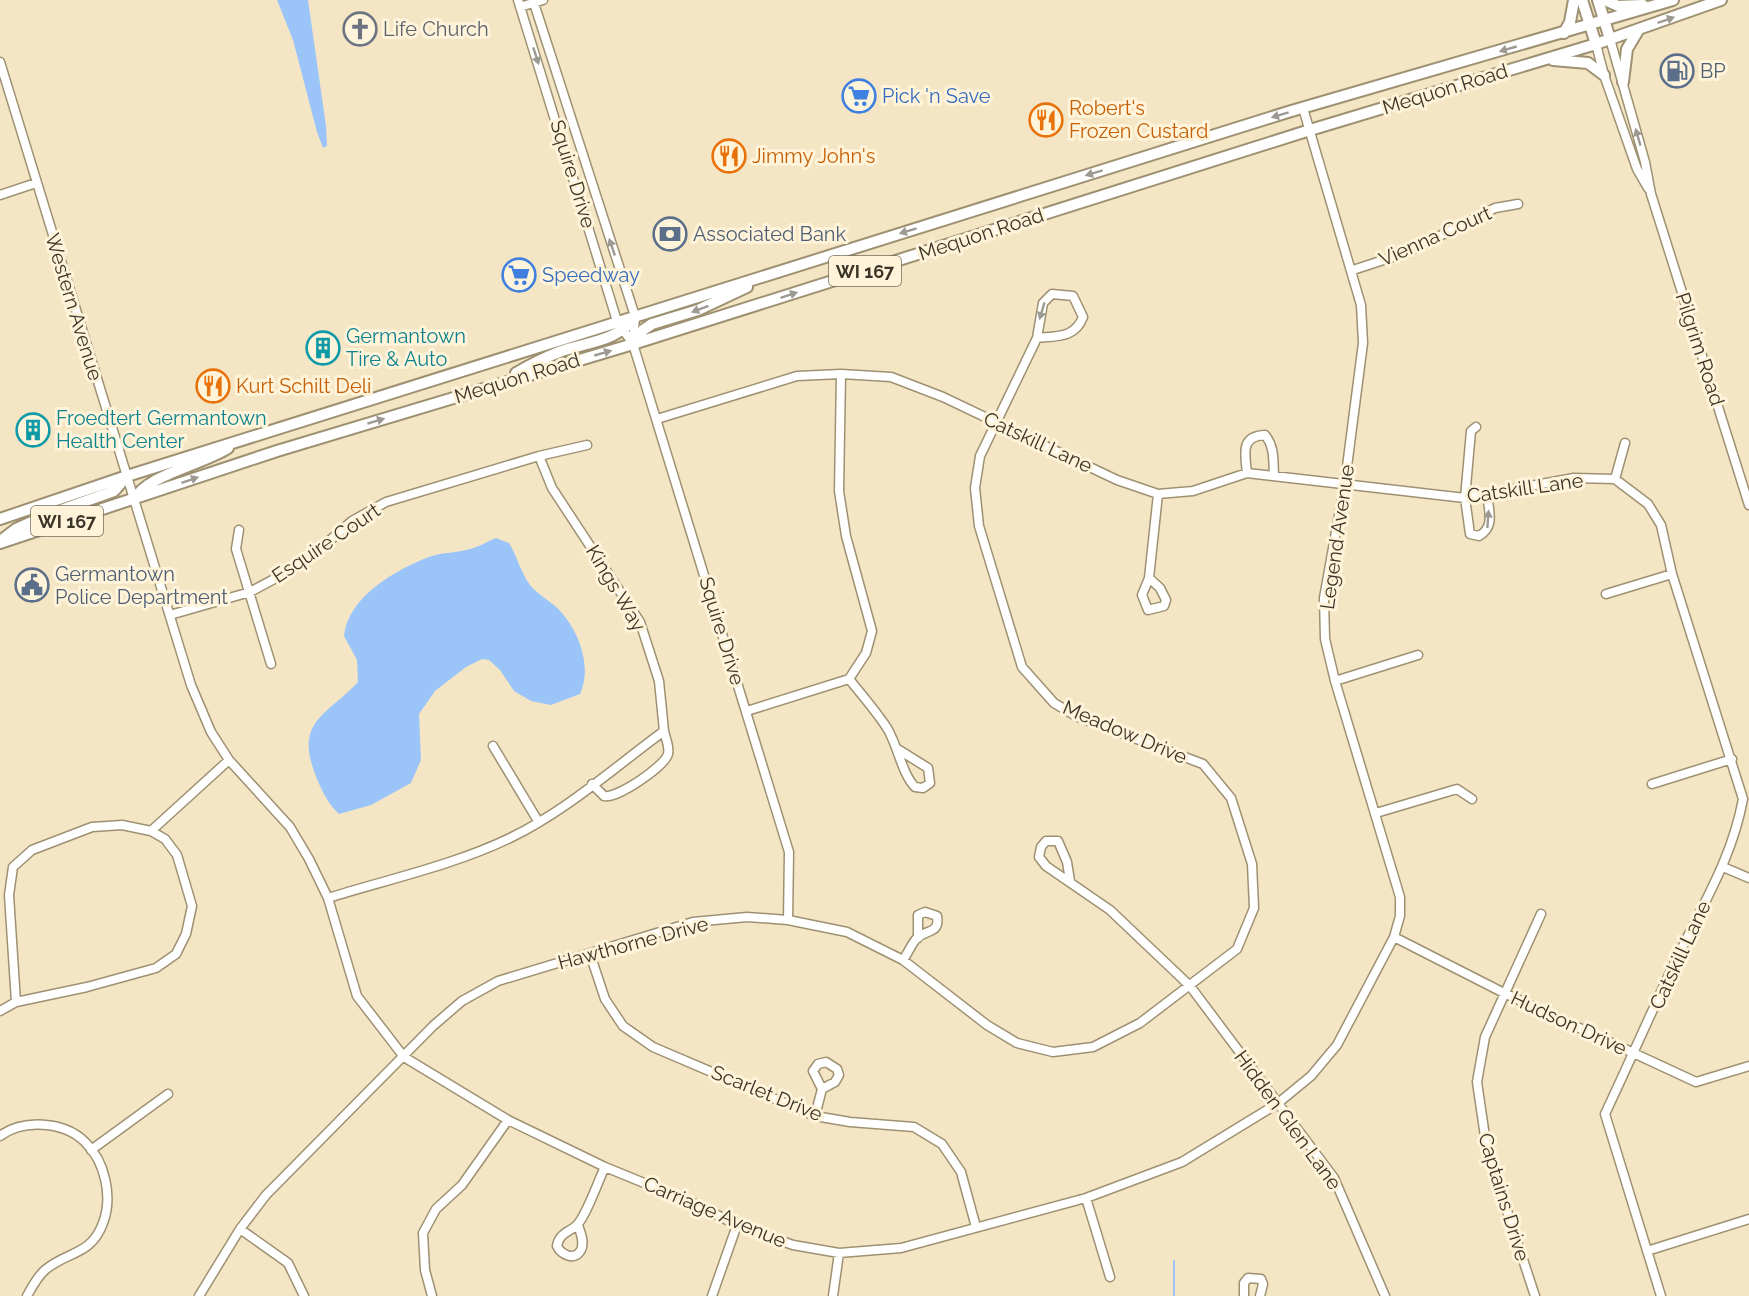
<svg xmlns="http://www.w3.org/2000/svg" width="1749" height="1296" font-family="Raleway,sans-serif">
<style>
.water{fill:#9bc4f9}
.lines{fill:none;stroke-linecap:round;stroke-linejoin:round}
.stream{stroke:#9bc4f9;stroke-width:2}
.minor-casing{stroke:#9e9172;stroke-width:11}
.major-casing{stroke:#9e9172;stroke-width:14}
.minor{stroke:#fff;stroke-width:8}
.major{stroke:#fff;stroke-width:10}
.oneway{fill:#9d9a94}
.labels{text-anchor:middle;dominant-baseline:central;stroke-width:6;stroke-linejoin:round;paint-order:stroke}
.shield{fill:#fff4d9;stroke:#766e5e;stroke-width:1.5}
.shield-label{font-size:18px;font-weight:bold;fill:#3b3529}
.worship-label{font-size:20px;fill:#5b616d;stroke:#fff4d9;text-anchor:start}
.service-label{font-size:20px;fill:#4e5e75;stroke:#fff4d9;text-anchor:start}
.street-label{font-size:20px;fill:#3b3529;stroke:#fff4d9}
.shop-label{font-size:20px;fill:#366cbe;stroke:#fff4d9;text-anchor:start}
.food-label{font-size:20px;fill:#c56008;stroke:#fff4d9;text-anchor:start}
.culture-label{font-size:20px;fill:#0d838f;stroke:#fff4d9;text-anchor:start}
</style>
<rect width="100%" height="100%" fill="#f4e6c5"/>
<path class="water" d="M277,0H308L326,126L327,146L323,148L317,132L293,40Z
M496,538L509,543C517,556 521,573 530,585C539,596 553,602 562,613C580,634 592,668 580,694L551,705L531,701L514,691L500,670L489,660L482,659L466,667L435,691L419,714L421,760L411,783L371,805L339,814C327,803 321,789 315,774C295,721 326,716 358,682L357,660L344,636C348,597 395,570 429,557C442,552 457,553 470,549C479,547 488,541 496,538Z"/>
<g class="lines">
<path class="stream" d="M1174,1261V1296"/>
<g class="minor-casing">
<path id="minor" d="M518,0L617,321L633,344L789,852L788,920
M533,0L635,316L633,344
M520,7L543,0
M1610,39L1645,162L1651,194L1749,505
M1596,44L1604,75L1637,169L1648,188
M0,62L191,685L211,732L229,760L290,827L309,859L328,898L357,996L404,1057L508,1120L605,1167L693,1203L737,1225L793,1245L839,1253L901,1248L1086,1198L1182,1162L1277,1104L1311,1076L1337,1045L1394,937L1400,916V897L1335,681L1325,639L1324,598L1345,482L1363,343L1361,305L1303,108
M0,195L36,183
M1353,270L1408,252L1495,208L1518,204
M657,419L797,376L841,374L891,377L943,397L1117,480L1158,494L1193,491L1247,473L1465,498L1574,478L1615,479L1648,504L1661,525L1672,574L1743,799C1732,858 1704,902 1678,956C1653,1008 1630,1061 1605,1114L1661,1296
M1476,427L1471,431L1465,498L1470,534L1479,536C1495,527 1489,511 1487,495
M1247,473C1245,454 1240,436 1265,435C1275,447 1273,461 1274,475
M1615,479L1625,443
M239,530L236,549L271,664
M1149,578L1160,588L1166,600L1164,606L1148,610L1142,595L1149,578L1158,494
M1606,594L1672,574
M170,615L250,592L304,563L352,521L386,502L539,456L587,445
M849,679C862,695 876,711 887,728C898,746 902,774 915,787L923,788L930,783L928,768L899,750
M1335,681L1418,655
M747,711L849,679L866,653L872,631L846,536L839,491L841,374
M493,746L538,821
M592,784L604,796C617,799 665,766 668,754C670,747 665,737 664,731
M1652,784L1732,759
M1376,813L1457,789L1472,799
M151,831L229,760
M1723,867L1749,878
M1070,881L1067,862L1058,841H1046L1041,847L1039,857L1046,866L1110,910L1190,986L1334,1178L1385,1296
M328,898C389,879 454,865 510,838C566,811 615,767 664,731L659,681L640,622L552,488L539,456
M1394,937L1504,993L1696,1082L1749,1066
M590,954L605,999L623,1026L653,1047L815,1116L850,1122L914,1127L942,1144L961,1172L976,1227
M903,960C908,953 912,943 917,938C927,929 940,934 937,916L925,912L918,915V938
M0,1011L16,1002L9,895L13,867L32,850L92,827L122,825L151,831L165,839L177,855L192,906L186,934L176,954L156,968L87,987L16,1002
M815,1116L822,1089L813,1071L818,1064L826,1062L837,1069L839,1075L835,1082L822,1089
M0,1136C23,1119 64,1121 85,1142C105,1161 113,1197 103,1223C91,1256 67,1251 45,1270C37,1277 32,1287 27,1296
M91,1150L168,1094
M1086,1198L1110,1277
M578,1225C580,1232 585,1242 581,1250C574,1262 561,1254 557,1246C559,1234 567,1233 576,1226C586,1217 598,1181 605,1167
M240,1229L288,1263L304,1296
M1647,1251L1749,1219
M199,1296L240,1229L266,1195L433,1026L462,1001L498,981L693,922L747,917L788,920L847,932L903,960L987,1025L1017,1043L1053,1052L1093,1047L1140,1023L1237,949L1254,908L1252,864L1231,798L1203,764L1076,716L1054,703L1022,667L979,526L975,488L980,456L1037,338L1043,303L1052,294L1073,296L1083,317C1075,338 1058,336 1037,338
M432,1296L425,1270L423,1233L436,1209L462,1185L508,1120
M712,1296L737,1225
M833,1296L839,1253
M1244,1296V1283L1248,1278L1261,1279L1263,1284L1260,1296
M1535,1296L1487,1150L1477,1082L1485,1037L1541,914"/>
</g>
<g class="major-casing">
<path id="major" d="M1582,0L1596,44
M1598,0L1610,39
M1605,0L1618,6L1643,5
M1564,33L1570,22L1574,0
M1553,60L1588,63L1604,75
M1623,82L1627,49L1639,29
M633,344L643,330L652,324L698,310L747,287
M516,373C530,365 544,358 559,352C585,342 619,342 635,316
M135,499C145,476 203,464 228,448
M0,519L127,476L1288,112L1673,0
M3,539L16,529L47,515L114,491L127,476
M0,543L277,451L633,344L1310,130L1596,44L1721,0"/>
</g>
<use href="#minor" class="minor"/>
<use href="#major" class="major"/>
</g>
<defs><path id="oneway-solid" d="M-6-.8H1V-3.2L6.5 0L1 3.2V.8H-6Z" transform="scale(1.5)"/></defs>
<g class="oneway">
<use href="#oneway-solid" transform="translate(1666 20) rotate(-19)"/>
<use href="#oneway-solid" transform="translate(1508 49) rotate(164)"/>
<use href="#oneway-solid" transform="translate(536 56) rotate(72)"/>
<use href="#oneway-solid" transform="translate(1280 115) rotate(163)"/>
<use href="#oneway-solid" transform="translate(1638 137) rotate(-106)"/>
<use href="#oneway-solid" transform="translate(1094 173) rotate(163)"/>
<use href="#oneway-solid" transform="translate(908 231) rotate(163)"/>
<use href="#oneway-solid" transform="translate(612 247) rotate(-109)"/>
<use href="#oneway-solid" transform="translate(789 295) rotate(-18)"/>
<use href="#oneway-solid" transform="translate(700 309) rotate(159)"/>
<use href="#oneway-solid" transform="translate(1042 311) rotate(106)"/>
<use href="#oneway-solid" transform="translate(603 353) rotate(-16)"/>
<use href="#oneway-solid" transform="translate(376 421) rotate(-17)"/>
<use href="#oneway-solid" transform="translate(190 480) rotate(-19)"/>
<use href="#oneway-solid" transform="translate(1488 519) rotate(-86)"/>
</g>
<defs>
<g id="church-ring" transform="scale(1.725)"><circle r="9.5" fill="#fff4d9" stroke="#6b7280" stroke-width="1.5"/><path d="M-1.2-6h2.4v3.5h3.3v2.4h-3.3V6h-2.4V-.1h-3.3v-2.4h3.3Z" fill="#6b7280"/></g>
<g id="fuel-ring" transform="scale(1.725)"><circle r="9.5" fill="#fff4d9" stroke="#5c6f8a" stroke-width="1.5"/><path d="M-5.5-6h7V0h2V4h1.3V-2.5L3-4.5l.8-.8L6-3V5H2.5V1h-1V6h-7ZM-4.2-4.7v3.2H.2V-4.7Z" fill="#5c6f8a"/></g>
<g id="supermarket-ring" transform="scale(1.725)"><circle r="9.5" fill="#fff4d9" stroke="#3f7fe0" stroke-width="1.5"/><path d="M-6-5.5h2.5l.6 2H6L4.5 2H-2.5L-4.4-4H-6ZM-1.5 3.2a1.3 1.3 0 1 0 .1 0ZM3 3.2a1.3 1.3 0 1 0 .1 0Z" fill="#3f7fe0"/></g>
<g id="restaurant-ring" transform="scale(1.725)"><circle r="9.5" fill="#fff4d9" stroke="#e8710a" stroke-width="1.5"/><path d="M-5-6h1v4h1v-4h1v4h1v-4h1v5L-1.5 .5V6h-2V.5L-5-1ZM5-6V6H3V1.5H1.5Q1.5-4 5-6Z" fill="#e8710a"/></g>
<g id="bank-ring" transform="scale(1.725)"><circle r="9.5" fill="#fff4d9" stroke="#5c6f8a" stroke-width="1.5"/><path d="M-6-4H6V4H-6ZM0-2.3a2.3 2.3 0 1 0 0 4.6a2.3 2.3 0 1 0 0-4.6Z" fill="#5c6f8a"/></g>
<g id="building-ring" transform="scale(1.725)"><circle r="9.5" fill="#fff4d9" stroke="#0f9aa8" stroke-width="1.5"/><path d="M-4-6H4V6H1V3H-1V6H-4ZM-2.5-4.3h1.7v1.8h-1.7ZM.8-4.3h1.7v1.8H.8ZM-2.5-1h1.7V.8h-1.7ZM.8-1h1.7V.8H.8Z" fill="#0f9aa8"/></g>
<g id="civic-ring" transform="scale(1.725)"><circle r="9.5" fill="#fff4d9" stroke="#5c6f8a" stroke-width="1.5"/><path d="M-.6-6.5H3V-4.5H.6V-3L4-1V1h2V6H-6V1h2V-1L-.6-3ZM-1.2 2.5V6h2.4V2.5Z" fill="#5c6f8a"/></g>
</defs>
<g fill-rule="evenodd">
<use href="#church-ring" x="360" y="29"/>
<use href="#fuel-ring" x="1677" y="71"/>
<use href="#supermarket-ring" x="859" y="96"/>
<use href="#restaurant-ring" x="1046" y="120"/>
<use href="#restaurant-ring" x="729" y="156"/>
<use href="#bank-ring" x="670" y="234"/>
<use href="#supermarket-ring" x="519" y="275"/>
<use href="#building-ring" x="323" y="348"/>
<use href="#restaurant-ring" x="213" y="386"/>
<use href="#building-ring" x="33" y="430"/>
<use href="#civic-ring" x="32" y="585"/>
</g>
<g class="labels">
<g class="shield">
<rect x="829" y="256" width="72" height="30" rx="4.5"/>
<rect x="31" y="506" width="72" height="30" rx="4.5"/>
</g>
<g class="shield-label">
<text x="865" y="271">WI 167</text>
<text x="67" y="521">WI 167</text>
</g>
<g class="worship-label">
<text x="383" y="29">Life Church</text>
</g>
<g class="service-label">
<text x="1700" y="71">BP</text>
<text x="693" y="234">Associated Bank</text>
<text x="55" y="574">Germantown<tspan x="55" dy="23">Police Department</tspan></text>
</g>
<g class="street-label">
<text transform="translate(1445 89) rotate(-17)">Mequon Road</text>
<text transform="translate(573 174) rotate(73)">Squire Drive</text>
<text transform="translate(981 234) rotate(-18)">Mequon Road</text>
<text transform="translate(1435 236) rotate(-24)">Vienna Court</text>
<text transform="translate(74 307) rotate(73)">Western Avenue</text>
<text transform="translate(1700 349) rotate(72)">Pilgrim Road</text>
<text transform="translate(517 378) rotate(-17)">Mequon Road</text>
<text transform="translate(1038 442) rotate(25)">Catskill Lane</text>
<text transform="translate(1525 488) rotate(-8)">Catskill Lane</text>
<text transform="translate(1337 537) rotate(-82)">Legend Avenue</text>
<text transform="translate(326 543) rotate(-34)">Esquire Court</text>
<text transform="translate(616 588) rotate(59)">Kings Way</text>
<text transform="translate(722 631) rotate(73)">Squire Drive</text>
<text transform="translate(1125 732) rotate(23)">Meadow Drive</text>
<text transform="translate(633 943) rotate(-15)">Hawthorne Drive</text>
<text transform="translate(1680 955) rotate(-65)">Catskill Lane</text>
<text transform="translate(1569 1023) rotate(25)">Hudson Drive</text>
<text transform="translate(767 1093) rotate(22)">Scarlet Drive</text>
<text transform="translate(1288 1120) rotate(54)">Hidden Glen Lane</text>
<text transform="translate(1504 1197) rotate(73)">Captains Drive</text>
<text transform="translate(715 1212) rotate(23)">Carriage Avenue</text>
</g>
<g class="shop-label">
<text x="882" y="96">Pick 'n Save</text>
<text x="542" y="275">Speedway</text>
</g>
<g class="food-label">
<text x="1069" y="108">Robert's<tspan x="1069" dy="23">Frozen Custard</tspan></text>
<text x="752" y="156">Jimmy John's</text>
<text x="236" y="386">Kurt Schilt Deli</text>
</g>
<g class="culture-label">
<text x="346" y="336">Germantown<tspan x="346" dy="23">Tire &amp; Auto</tspan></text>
<text x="56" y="418">Froedtert Germantown<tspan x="56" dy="23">Health Center</tspan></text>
</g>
</g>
</svg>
